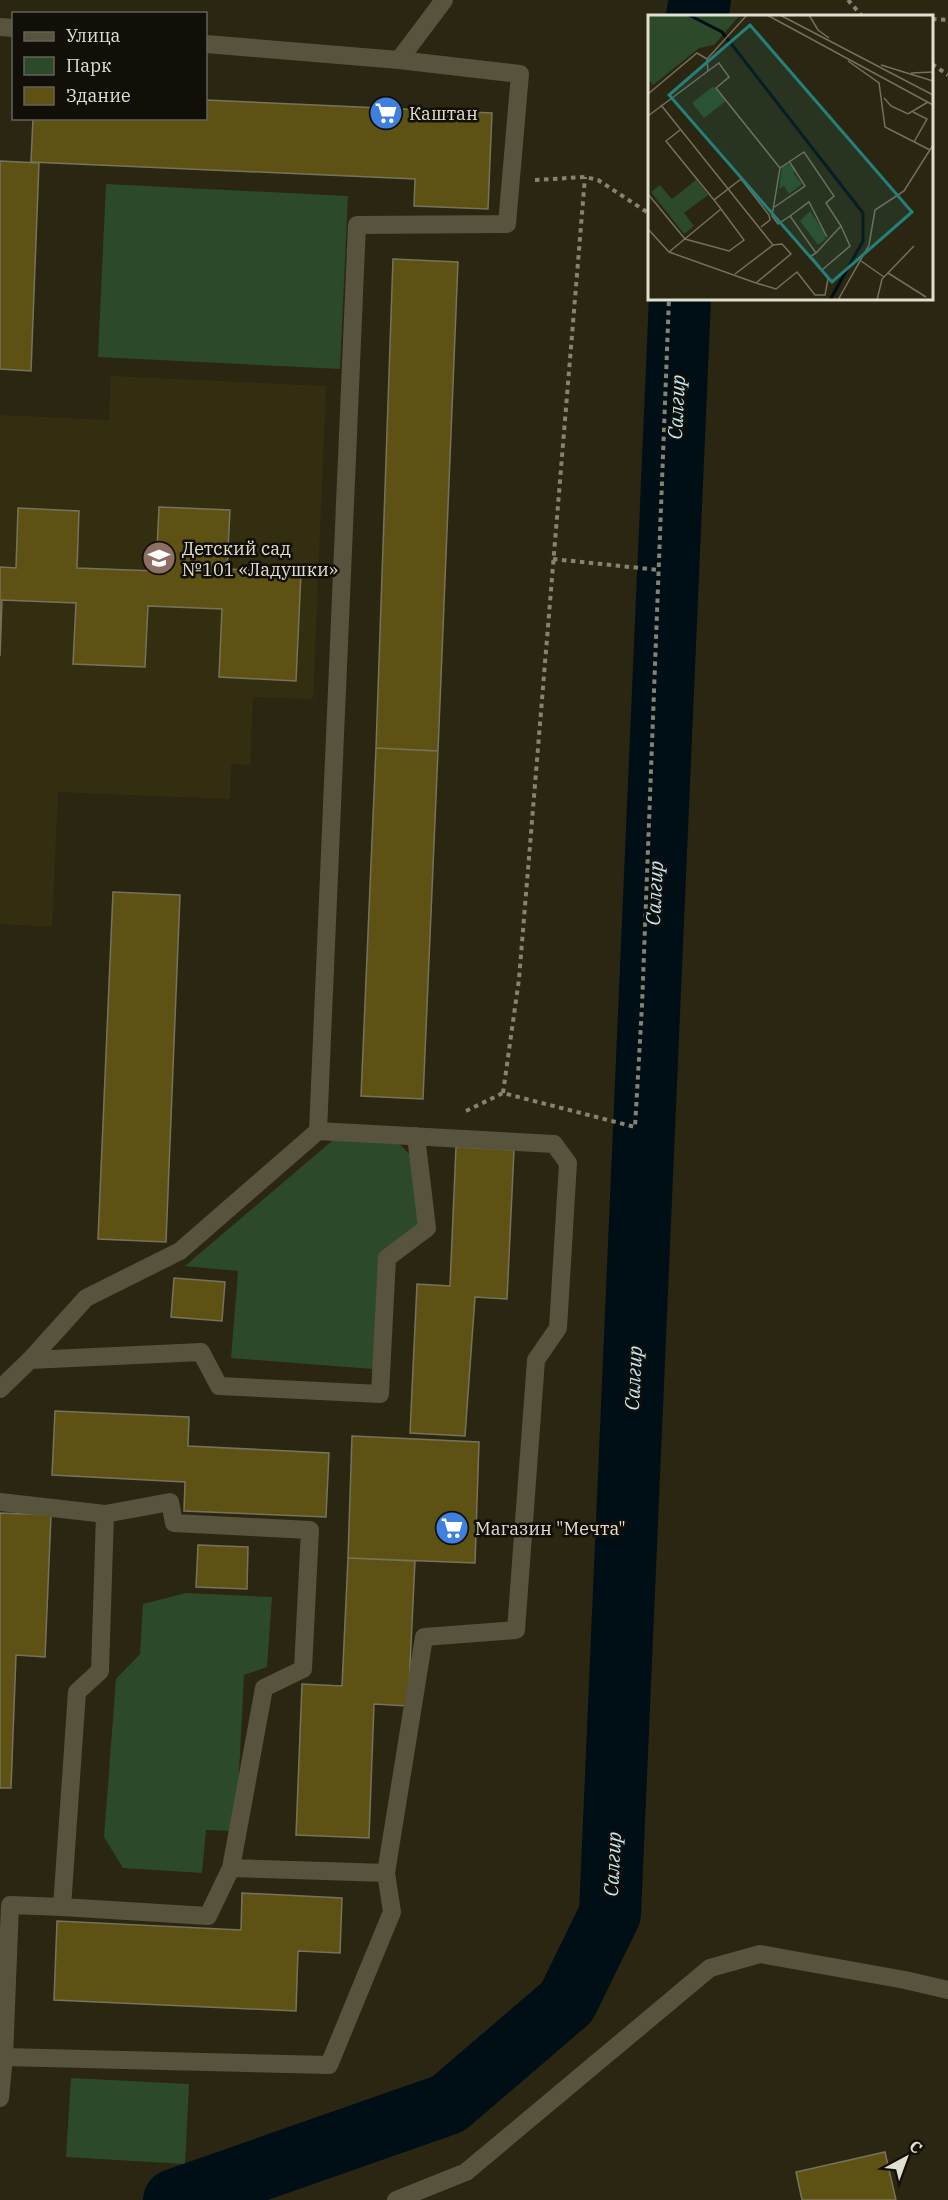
<svg xmlns="http://www.w3.org/2000/svg" width="948" height="2200" font-family="'IBM Plex Serif',serif">
<style>
.built{fill:#342e11}
.green{fill:#2c4a29}
.lines{fill:none;stroke-linecap:round;stroke-linejoin:round}
.river{stroke:#000e16;stroke-width:62}
.building{fill:#5d5214;stroke:#77735b;stroke-width:1.5}
.path{stroke:#868372;stroke-width:4;stroke-dasharray:4.5 4.5;stroke-linecap:butt}
.minor{stroke:#57533c;stroke-width:18}
.labels{text-anchor:middle;dominant-baseline:central;stroke-width:5;stroke-linejoin:round;paint-order:stroke}
.poi-label{font-size:18px;fill:#e1dfd2;stroke:#110f07;text-anchor:start}
.water-label{font-size:20px;font-style:italic;fill:#c3e8f8;stroke:#110f07}
.inset-river{fill:none;stroke:#000e16;stroke-width:3}
.inset-road{fill:none;stroke:#73705e;stroke-width:1.5}
.view{fill:#248078;fill-opacity:0.15;stroke:#248078;stroke-width:3}
.inset-edge{fill:none;stroke:#e1dfd2;stroke-width:3}
</style>
<rect width="100%" height="100%" fill="#2a2611"/>
<path class="built" d="M111,376L326,386L313,699L253,697L250,765L231,764L230,799L58,792L52,927L0,924V415L109,420Z"/>
<path class="green" d="M106,184L348,196L340,369L98,357Z
M339,1135L394,1138L425,1171L421,1222L380,1253L373,1369L231,1358L238,1271L185,1266Z
M186,1593L272,1597L267,1667L244,1675L236,1831L206,1830L202,1873L123,1868L104,1837L116,1679L140,1654L143,1604Z
M71,2078L189,2084L185,2164L66,2157Z"/>
<g class="lines">
<path class="river" d="M697,16L700,0
M174,2200L448,2104L567,2002L610,1914L680,298"/>
</g>
<path class="building" d="M206,100L492,113L488,209L414,206L415,179L31,162L33,118H206Z
M0,161L39,163L31,371L0,369Z
M393,259L458,262L438,751L376,748Z
M159,507L230,510L227,569L301,573L296,681L219,677L222,609L148,606L145,667L73,664L76,603L2,600L0,656V567L16,568L18,508L79,511L77,568L156,571Z
M376,748L438,751L423,1099L361,1096Z
M113,892L180,895L166,1242L98,1239Z
M456,1147L514,1150L507,1299L475,1297L465,1436L410,1433L417,1284L450,1286Z
M174,1278L225,1282L222,1321L171,1317Z
M55,1411L189,1417L188,1446L329,1453L326,1517L184,1511L185,1482L52,1475Z
M352,1436L479,1442L475,1563L348,1558Z
M0,1513L51,1515L45,1657L16,1655L11,1788H0Z
M198,1545L248,1547L247,1589L196,1587Z
M348,1558L415,1561L408,1706L374,1704L369,1838L296,1835L302,1684L342,1686Z
M242,1893L342,1898L340,1953L298,1951L296,2011L54,2000L57,1921L241,1930Z
M885,2152L896,2200H802L796,2172Z"/>
<g class="lines">
<path class="path" d="M848,0L862,16
M932,19L948,20
M932,64L948,75
M535,180L585,177L598,180L650,214
M553,559L659,570
M503,1093L519,979L585,177
M466,1111L503,1093L635,1127L642,1006L669,298"/>
<path class="minor" d="M0,27L14,28
M206,44L399,60L444,0
M318,1131L357,225L507,224L520,74L399,60
M30,1360L201,1352L219,1386L380,1394L387,1258L427,1228L416,1136
M0,1389L30,1360L86,1298L180,1251L318,1131L554,1144L568,1163L558,1328L536,1360L516,1630L424,1637L386,1873L231,1868L208,1916L62,1907L77,1692L100,1671L105,1514L0,1502
M105,1514L170,1502L174,1523L310,1530L303,1669L264,1688L231,1868
M62,1907L10,1905L4,2057L329,2065L392,1912L386,1873
M0,2098L4,2057
M396,2200L466,2172L710,1968L760,1954L905,1980L948,1990"/>
</g>
<defs>
<g id="supermarket-disc" transform="scale(1.725)"><circle r="9.5" fill="#3f7fe0" stroke="#110f07"/><path d="M-6-5.5h2.5l.6 2H6L4.5 2H-2.5L-4.4-4H-6ZM-1.5 3.2a1.3 1.3 0 1 0 .1 0ZM3 3.2a1.3 1.3 0 1 0 .1 0Z" fill="#fff"/></g>
<g id="school-disc" transform="scale(1.725)"><circle r="9.5" fill="#8d6e63" stroke="#110f07"/><path d="M0-5L7-2L0 1L-7-2ZM-4 1L0 2.5L4 1V4Q0 6-4 4Z" fill="#fff"/></g>
</defs>
<g fill-rule="evenodd">
<use href="#supermarket-disc" x="386" y="113"/>
<use href="#school-disc" x="159" y="558"/>
<use href="#supermarket-disc" x="452" y="1528"/>
</g>
<g class="labels">
<g class="poi-label">
<text x="409" y="113">Каштан</text>
<text x="182" y="548">Детский сад<tspan x="182" dy="21">№101 «Ладушки»</tspan></text>
<text x="475" y="1528">Магазин "Мечта"</text>
</g>
<g class="water-label">
<text transform="translate(676 407) rotate(-87)">Салгир</text>
<text transform="translate(654 893) rotate(-87)">Салгир</text>
<text transform="translate(633 1378) rotate(-87)">Салгир</text>
<text transform="translate(612 1864) rotate(-87)">Салгир</text>
</g>
</g>
<g transform="translate(648 15)">
<rect width="285" height="285" fill="#2a2611"/>
<path d="M0,0H92L66,30L51,33L5,70L0,64ZM65,71L78,86L56,103L44,88ZM139,148L147,153L146,159L154,169L141,179L136,171L131,174L134,152ZM48,165L60,180L36,198L46,211L36,219L3,177L12,170L24,184ZM162,196L177,218V225L170,230L152,206Z" fill="#2c4a29"/>
<path class="inset-river" d="M41,0L74,17L215,198V226L182,285"/>
<path class="inset-road" d="M119,0L285,90M132,0L285,80M161,0L170,15L181,23M59,44L99,0M200,46L231,68L237,112L282,135M233,50L285,66M60,56L71,48L81,62L68,73L132,153L124,201L130,209L142,201L168,238L193,211L178,188L186,181L156,137L132,153M263,58L285,57M0,79L49,38L59,44M236,83L243,91L260,99L280,87M13,90L125,230L87,259M265,97L279,104L266,127M0,101L60,56L59,44M32,115L18,126L66,185M0,179L37,224L81,236L96,225L73,194M125,193L157,171L141,146M142,201L161,187L179,222M0,214L21,237L108,268M125,230L134,229L143,239L108,268L128,274L149,257L167,280H177L180,264L174,255M21,237L73,194L66,185L93,164L121,200L122,205L113,212M168,238L163,241L174,255L202,231L193,211M213,246L236,262M240,258L278,282M190,285L221,230L227,195L256,176L285,130M229,285L234,264L266,231"/>
<path class="view" d="M102,10L264,197L184,267L21,80Z"/>
<rect width="285" height="285" class="inset-edge"/>
</g>
<rect x="12" y="12" width="195" height="108" fill="#110f07" stroke="#646258" stroke-width="1.5"/>
<rect x="24" y="32" width="30" height="9" fill="#57533c" stroke="#646258" stroke-width="1.5"/>
<text x="66" y="42" font-size="18" fill="#e1dfd2">Улица</text>
<rect x="24" y="57" width="30" height="18" fill="#2c4a29" stroke="#646258" stroke-width="1.5"/>
<text x="66" y="72" font-size="18" fill="#e1dfd2">Парк</text>
<rect x="24" y="87" width="30" height="18" fill="#5d5214" stroke="#646258" stroke-width="1.5"/>
<text x="66" y="102" font-size="18" fill="#e1dfd2">Здание</text>
<g transform="translate(906 2158) rotate(41)" stroke="#110f07" stroke-width="4.5" paint-order="stroke">
<path d="M0-4.5L10 22L0 15L-10 22Z" fill="#e1dfd2"/>
<text y="-9" font-size="16" font-weight="bold" text-anchor="middle" fill="#e1dfd2">С</text>
</g>
</svg>
